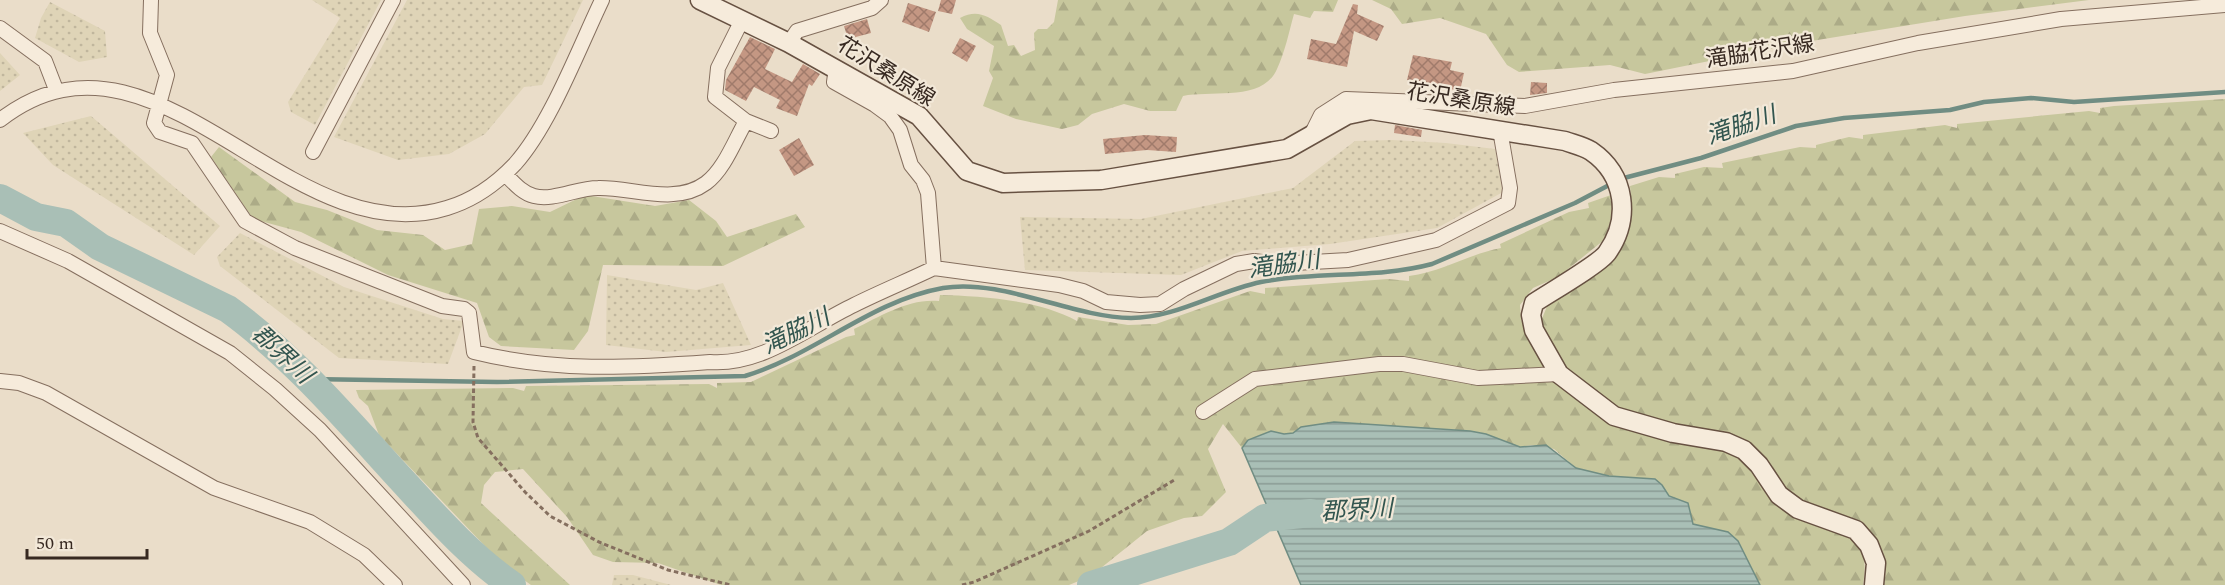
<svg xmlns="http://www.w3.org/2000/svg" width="2225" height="585" font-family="Spectral,'Noto Sans JP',serif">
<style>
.farmland{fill:url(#farmland-dots)}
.forest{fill:url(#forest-firs)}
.water{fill:url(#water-rules);stroke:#708d83;stroke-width:1.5}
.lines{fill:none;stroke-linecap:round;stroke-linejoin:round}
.stream{stroke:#708d83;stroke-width:4.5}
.river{stroke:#a9bfb6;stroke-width:28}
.building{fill:url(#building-cross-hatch)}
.street-casing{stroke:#856f5f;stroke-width:16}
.secondary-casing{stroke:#675142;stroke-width:21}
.path{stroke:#856f5f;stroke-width:3;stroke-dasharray:4.5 3;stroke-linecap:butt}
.street{stroke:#f6ebdb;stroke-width:14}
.secondary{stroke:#f6ebdb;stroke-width:18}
.labels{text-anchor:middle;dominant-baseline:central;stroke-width:4.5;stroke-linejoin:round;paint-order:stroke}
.street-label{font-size:22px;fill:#372921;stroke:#f2e8d8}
.water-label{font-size:24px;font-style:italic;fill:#32554f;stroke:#f2e8d8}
</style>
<defs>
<pattern id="farmland-dots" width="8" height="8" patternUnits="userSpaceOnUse" patternTransform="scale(1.5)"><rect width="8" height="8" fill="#dfd4b7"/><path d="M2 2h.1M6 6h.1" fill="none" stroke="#c0b69d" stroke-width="1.8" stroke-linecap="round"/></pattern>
<pattern id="forest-firs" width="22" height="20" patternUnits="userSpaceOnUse" patternTransform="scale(1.5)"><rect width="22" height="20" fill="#c7c79d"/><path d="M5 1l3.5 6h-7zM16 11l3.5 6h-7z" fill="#acab87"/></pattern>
<pattern id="water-rules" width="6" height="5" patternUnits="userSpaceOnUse" patternTransform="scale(1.5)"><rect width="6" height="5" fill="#a9bfb6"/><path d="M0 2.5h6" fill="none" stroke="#8a9b94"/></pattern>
<pattern id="building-cross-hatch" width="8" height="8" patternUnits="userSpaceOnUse" patternTransform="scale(1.5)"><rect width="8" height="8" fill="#c49783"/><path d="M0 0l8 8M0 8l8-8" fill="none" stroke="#a07b6b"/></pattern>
</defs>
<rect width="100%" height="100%" fill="#eaddc9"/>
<path class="farmland" d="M312,0H381L315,125L291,112L288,102L340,18Z
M407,0H583L542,85L524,87L485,134L449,154L398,160L334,137Z
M50,2L105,31L107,57L79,62L35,38L41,18Z
M0,53L20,75L0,91Z
M91,116L220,226L194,255L53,165L23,133Z
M1392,140L1446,143L1495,149L1503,192L1437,228L1330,244L1242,251L1181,275L1025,270L1020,217L1141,219L1293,188L1355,141Z
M240,233L344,287L443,319L464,321L448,364L339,358L220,266L217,257Z
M607,275L696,290L723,283L751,345L666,352L606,345Z
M614,575H633L671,585H612Z"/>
<path class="forest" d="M1058,0H1338L1333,12L1314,11L1310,18L1294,14C1289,32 1285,52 1277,69C1263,102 1212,90 1183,96L1176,111H1150L1124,104L1092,114L1078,125L1062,129L1016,119L983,106L993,78L989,71L994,46L967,29L960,18C977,9 987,16 1001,25L1008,46L1014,45L1021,56L1035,50L1034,33L1038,29H1047L1054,22Z
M1372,0H2089L1965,16L1793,44L1645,74L1610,65L1519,72L1507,65L1486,34L1440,18L1402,24L1391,9Z
M2225,99V585H1884L1886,570L1883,552L1872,537L1791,497L1762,458L1616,408L1567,368L1548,346L1542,333L1541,321L1548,304L1617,253L1626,238L1632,207L1630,186L1659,177L1675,178V174L1704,167L1723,168L1722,163L1800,147L1816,148V145L1849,137L1863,139V135L1945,125L1957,128V124L2089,111L2100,113V108L2114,106Z
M219,147L295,202L327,210L377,230L423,235L445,250L472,244L479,209L512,206L550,212L585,195L655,206L689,200L716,221L727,237L796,214L805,227L723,266L603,265L588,331L574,350L501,346L489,337L477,303L388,275L301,232L253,219L211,157Z
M1611,195L1616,206L1604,240L1558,277L1533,288L1520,305L1521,320L1554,383L1574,391L1592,410L1722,448C1733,453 1745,458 1752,469C1762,486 1765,498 1782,509C1803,522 1843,527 1857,545C1867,557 1865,571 1863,585H1760L1738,541L1728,532L1693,524L1688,504L1669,496L1662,485L1655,479L1609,476L1576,468L1554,449L1532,445L1520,447L1486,434L1470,431L1334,422L1301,427L1293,433L1284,434L1271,431L1248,440L1242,448L1223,424L1208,449L1226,492L1202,516L1184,518L1147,531L1091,576L1069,585H721L658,563L613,562L593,555L567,517L523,469L495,472L484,485L481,503L570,585H531L503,565L379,435L368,406L359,398L356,390L513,388L524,391L526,386L709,384L717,388V383L751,382L846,337L855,335L854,329C881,316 909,298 939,301L940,295C982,296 1040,300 1077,321L1078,317L1128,325L1156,324L1250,291L1265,294V288L1388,279L1409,281V276C1442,272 1469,254 1501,248L1500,244L1569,212L1589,208L1588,203Z"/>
<path class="water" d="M1334,422L1470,431L1486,434L1520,447L1546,445L1576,468L1609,476L1655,479L1662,485L1669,496L1688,503L1693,524L1728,532L1738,541L1760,585H1301L1242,448L1248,440L1271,431L1284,434L1293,433L1301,427Z"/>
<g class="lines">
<path class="stream" d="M1620,179L1701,158L1796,126L1844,118L1950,110L1984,102L2031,98L2074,102L2225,92
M309,379L497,382L745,376C815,355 870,301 943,288C1001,278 1071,317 1131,318C1176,318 1217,291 1261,282C1317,271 1376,279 1432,264L1575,203L1613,183"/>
<path class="river" d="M0,198L36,217L66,223L100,247L228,309C293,356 346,419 400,478C435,516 469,555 512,585
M1091,585L1229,542L1265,518L1311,513"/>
</g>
<path class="building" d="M941,0H956L952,14L938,11Z
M908,3L936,12L929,32L902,22Z
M1353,4L1358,5L1357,14L1384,26L1377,41L1354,31L1347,67L1307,59L1311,39L1336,44Z
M867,19L871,33L848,39L844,26Z
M750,37L775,49L765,69L792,82L803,64L820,74L812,86L809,84L797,116L776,108L780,100L754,87L746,101L725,90L726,80Z
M960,38L976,46L967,62L952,53Z
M1413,55L1452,62L1450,70L1464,73L1460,91L1407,80Z
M1531,82L1547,83V93L1530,95Z
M1395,125L1422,130L1421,137L1394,133Z
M1145,135L1177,137L1176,152L1147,150L1105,154L1103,139Z
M799,138L814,165L794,176L779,150Z"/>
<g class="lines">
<g class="street-casing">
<path id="street" d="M151,0L150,33L167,75L154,123L160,132L192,143L245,221L295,248L442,306L464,309L469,313L474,352C554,372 628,368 710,362C762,366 808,327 854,305C880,292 907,281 934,268
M742,20L718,68L715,97L746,121L771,131
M0,28L45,61L55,87
M789,43L797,31L872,8L881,0
M836,68L834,82L875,105L890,116L900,130L911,165L923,180L928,193L934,268L1059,285L1083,291L1106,302L1140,305L1160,304L1184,289L1236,264L1254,261L1277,264L1348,260L1436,240L1508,203L1510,188L1500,130
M0,120C154,0 288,257 447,208C474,200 496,184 515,164C550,125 579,48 602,0
M1313,131L1321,115L1346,99L1525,106L1614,90L1793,71L1918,43L2061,19L2225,5
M313,152L393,0
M505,174C513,182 522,193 534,196C554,201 577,188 598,188C632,187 675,206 706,183C724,170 735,140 746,121
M0,231L68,261L230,353L275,389L320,430L463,585
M0,381L19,383L46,393L214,488L310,522L364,555L395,585
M1203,412L1255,379L1379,364H1403L1478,378L1559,374"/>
</g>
<g class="secondary-casing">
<path id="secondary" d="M700,0L789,43L919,116L967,171L1003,183L1101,180L1287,149L1347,115L1371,110L1565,141C1573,144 1583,146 1591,151C1626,175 1631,219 1607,253C1599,264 1549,293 1534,303L1531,315L1534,330L1559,374L1614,416L1673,433L1726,442L1744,450L1759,465L1779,495L1798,509L1856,530L1869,545L1876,563L1874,585"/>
</g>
<path class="path" d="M474,366L473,422L478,438L525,492L550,516L599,542L668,570L731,585
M962,585L974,582L1089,531L1176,479"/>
<use href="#street" class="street"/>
<use href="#secondary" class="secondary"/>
</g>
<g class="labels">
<g class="street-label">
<text transform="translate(1760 52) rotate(-9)">滝脇花沢線</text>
<text transform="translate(886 72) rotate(32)">花沢桑原線</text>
<text transform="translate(1461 100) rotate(9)">花沢桑原線</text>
</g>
<g class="water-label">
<text transform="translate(1741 126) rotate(-19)">滝脇川</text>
<text transform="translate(1284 265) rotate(-8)">滝脇川</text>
<text transform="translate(796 332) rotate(-26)">滝脇川</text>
<text transform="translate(282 355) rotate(43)">郡界川</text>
<text transform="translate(1357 511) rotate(-3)">郡界川</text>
</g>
</g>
<path d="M27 549v9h120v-9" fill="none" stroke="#372921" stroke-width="3"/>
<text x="36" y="549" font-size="18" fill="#372921" stroke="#f2e8d8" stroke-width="4.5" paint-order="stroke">50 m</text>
</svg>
